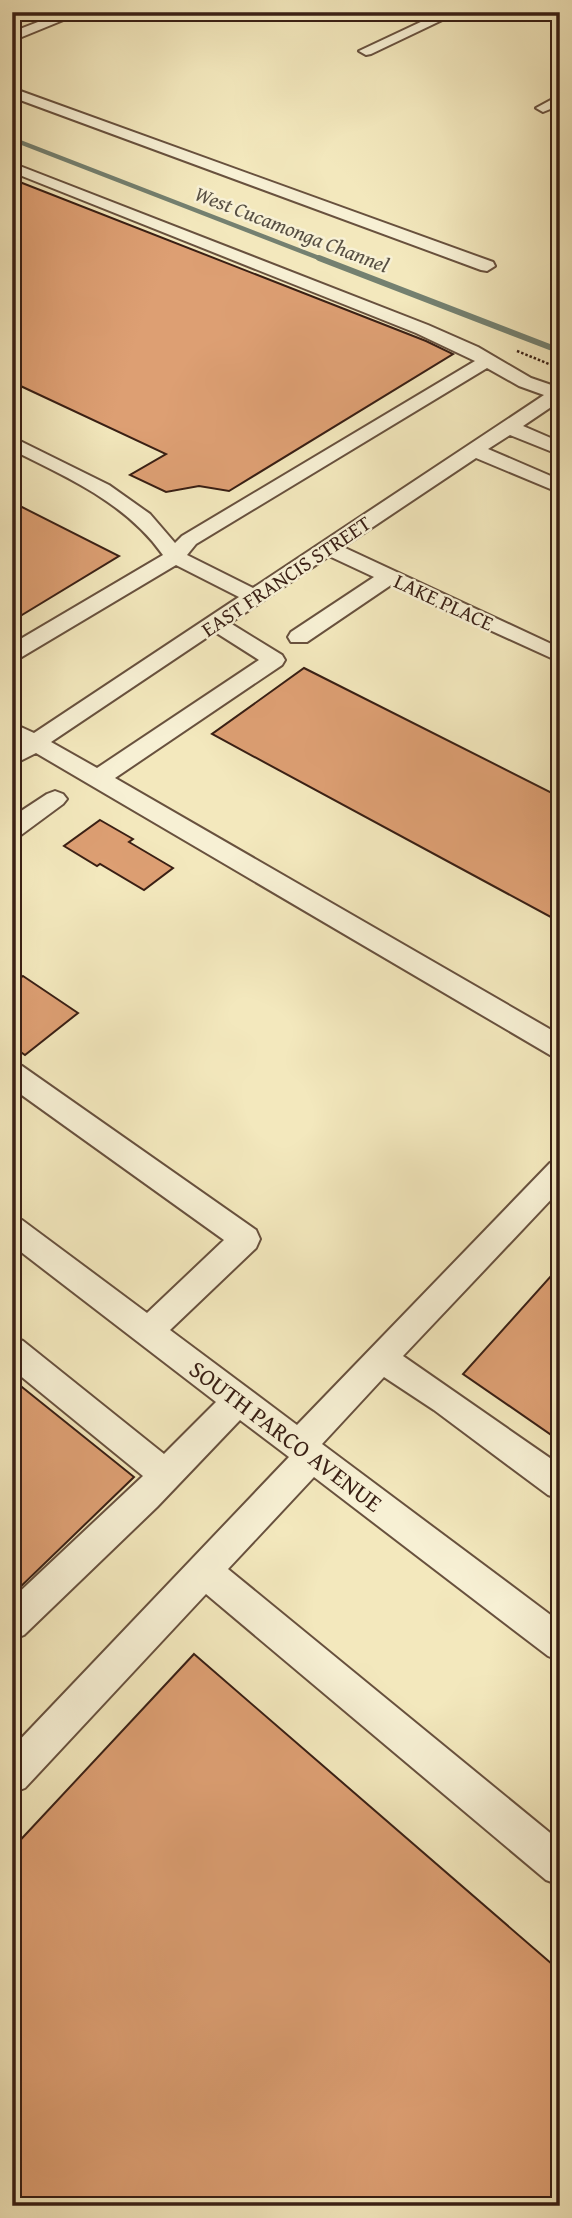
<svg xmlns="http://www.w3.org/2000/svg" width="572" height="2218" font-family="'Gentium Book Plus',serif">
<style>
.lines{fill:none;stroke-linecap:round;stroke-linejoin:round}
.stream-far1{stroke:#748070;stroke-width:4.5}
.stream{stroke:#748070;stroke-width:6}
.building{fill:#dd9f73;stroke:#391f14;stroke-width:2}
.minor-casing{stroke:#68513e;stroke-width:4}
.path{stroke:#391f14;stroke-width:2.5;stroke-dasharray:2.5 2;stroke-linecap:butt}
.minor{fill:#f7f0d4;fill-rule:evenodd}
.labels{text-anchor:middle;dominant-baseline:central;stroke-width:5;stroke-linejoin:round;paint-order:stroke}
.far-water-label{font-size:21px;font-style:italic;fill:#574f42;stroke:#f7f0d4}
.far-street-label{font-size:21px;fill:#391f14;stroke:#f7f0d4}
.street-label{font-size:24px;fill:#391f14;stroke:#f7f0d4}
</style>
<rect width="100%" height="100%" fill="#f3e8bd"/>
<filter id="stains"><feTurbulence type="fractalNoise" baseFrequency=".00286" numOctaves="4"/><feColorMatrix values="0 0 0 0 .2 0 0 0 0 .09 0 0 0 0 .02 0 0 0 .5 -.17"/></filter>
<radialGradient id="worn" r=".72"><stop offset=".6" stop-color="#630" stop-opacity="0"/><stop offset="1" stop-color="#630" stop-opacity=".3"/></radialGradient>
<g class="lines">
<path class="stream-far1" d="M12,139L324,260"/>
<path class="stream" d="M319,258L560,351"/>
</g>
<path class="building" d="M12,179L426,341L453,354L229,491L199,486L166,492L130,475L166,454L12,382Z
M12,502L119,556L12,621Z
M304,668L560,797V922L212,734Z
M100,820L133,839L129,842L173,868L144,890L100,864L97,866L64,846Z
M23,976L78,1013L25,1055L12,1046V984Z
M560,1266V1441L463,1374Z
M12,1379L134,1477L12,1595Z
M194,1654L560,1971V2206H12V1849Z"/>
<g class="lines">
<g class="minor-casing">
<path id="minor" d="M64,12H83L12,41V32Z
M442,12H459L371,54L366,55L359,51Z
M12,88L493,262L495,266L487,271L481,270L12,97Z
M560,95V105L543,112L536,108Z
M12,163L428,325L478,347L531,378L560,388V401L523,426L560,442V455L510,435L488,449L560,480V493L476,458L343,547L560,648V662L391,585L307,642H291L288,637L291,632L374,577L329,556L230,623L282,655L285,660L282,665L115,778L560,1035V1058L550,1055L36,753L12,765V747L18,743L12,740V723L34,733L239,597L176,565L20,658L12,659V644L163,555C126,503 69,478 12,450V437L109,485L150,514L175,543L182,536L475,361L416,333L12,172ZM487,368L519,386L544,395L253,588L187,555L196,544ZM215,632L259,660L97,768L51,742Z
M55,791L63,794L67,799L63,804L21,835L12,837V817L47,794Z
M12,1063L22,1066L256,1230L260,1239L256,1248L170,1330L297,1425L550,1163L560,1160V1190L403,1356L560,1465V1499L548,1495L434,1410L384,1377L322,1444L560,1622V1661L548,1656L314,1477L228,1569L560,1841V1885L546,1880L206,1594L25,1788L12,1793V1748L289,1457L240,1420L157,1507L24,1635L12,1640V1599L143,1476L12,1369V1337L23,1341L164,1454L216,1402L12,1245V1216L22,1220L147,1313L224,1240L12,1088Z"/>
</g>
<path class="path" d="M517,351L549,364"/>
<use href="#minor" class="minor"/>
</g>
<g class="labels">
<g class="far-water-label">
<text transform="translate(292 229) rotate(21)">West Cucamonga Channel</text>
</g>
<g class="far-street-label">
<text transform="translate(286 576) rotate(-34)">EAST FRANCIS STREET</text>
<text transform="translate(444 602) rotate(25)">LAKE PLACE</text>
</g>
<g class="street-label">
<text transform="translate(286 1436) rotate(37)">SOUTH PARCO AVENUE</text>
</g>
</g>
<rect width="572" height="2218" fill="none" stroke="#f3e8bd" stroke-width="42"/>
<rect x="14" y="14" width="544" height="2190" fill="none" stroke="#391f14" stroke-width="3.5"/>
<rect x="21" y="21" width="530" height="2176" fill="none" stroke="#391f14" stroke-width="2"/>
<rect width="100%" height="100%" filter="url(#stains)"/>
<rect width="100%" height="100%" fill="url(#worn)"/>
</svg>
